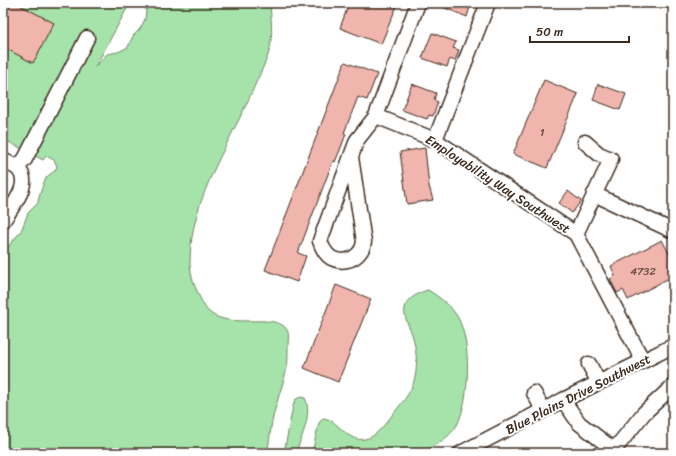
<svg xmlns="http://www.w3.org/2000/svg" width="676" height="456" font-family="Sriracha,sans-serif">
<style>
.green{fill:#a6e3aa;stroke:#708664}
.building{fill:#f0b5ac;stroke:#3b2a1e}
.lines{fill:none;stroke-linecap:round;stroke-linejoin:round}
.minor-casing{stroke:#3b2a1e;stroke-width:17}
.minor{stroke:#fff;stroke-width:14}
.labels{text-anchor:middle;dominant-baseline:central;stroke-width:4;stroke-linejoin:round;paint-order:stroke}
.number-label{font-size:11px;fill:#684d42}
.street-label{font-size:13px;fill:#3b2a1e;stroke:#fff}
</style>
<rect width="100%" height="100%" fill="#fff"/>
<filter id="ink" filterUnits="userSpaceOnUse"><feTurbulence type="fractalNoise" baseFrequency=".025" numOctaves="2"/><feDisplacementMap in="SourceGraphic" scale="8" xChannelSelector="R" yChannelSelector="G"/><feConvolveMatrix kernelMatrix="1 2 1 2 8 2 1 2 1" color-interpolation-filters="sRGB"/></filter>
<g filter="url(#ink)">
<path class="green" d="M3,3H130L95,67L107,54L118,52L128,47L133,36L140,29L145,19L147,3H270C271,18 273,34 270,48C267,61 260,73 255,85C231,142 190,198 190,262C190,271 193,283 197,291C200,298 204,307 209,312C230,331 280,310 288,332C289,336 288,342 288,347C288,353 288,361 287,368C283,384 277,400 273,417C270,429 270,441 267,453H3V253L21,231L28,213L38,203C38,199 44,181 46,178C50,173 55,173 57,166L54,160L46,156L43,160L3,139Z
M428,290C438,296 450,305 457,316C472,341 470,400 457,425C452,434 441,442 432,447C414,456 392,453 373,453C352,453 332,453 312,453L319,423L323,418C338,419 347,443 365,439C376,437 383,426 390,418C400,405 412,393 415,377C418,364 416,347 412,334C409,326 403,316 405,308C406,299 420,292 428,290Z
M300,397L305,398C313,414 301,437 296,453H284L293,406L295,400Z"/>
<path class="building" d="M3,3H16L54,23L33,63L3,47Z
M349,3H398L381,44L340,28Z
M433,3H471L467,17Z
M432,33L456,42L453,48L459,50L455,61L450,59L447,67L422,58Z
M345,62L377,74L367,100L358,97L344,133L346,134L340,150L335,162L333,161L298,253L306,256L297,282L265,270Z
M544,80L578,94L547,168L513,154Z
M412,84L436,93L434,100L438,102L433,116L429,115L427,119L402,110Z
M598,84L626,94L620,110L593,100Z
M425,148L429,186L433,200L407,204L400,152Z
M568,191L581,201L572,213L559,203Z
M662,240L673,261V276L628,300L623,290L617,293L610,279L615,276L611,266Z
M336,285L371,299L338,382L304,368Z"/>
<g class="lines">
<g class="minor-casing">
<path id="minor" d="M376,116L435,140L576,234L643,361
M435,140L488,3
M351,157L364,242C361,262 334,268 324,250C322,247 321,244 320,241L357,140L376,116L418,3
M3,160C8,163 13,165 17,168C34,183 11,207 3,221
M17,168L25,159L87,38
M594,194L673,231
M576,234L611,159L599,154L585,142
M589,364L599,383
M534,393L543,410
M563,400L579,423L614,450L644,413L673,386
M461,453L563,400L643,361L673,346"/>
</g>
<use href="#minor" class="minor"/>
</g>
</g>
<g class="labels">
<g class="number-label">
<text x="542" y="132">1</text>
<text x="643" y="271">4732</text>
</g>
<g class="street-label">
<text transform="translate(498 184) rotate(33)">Employability Way Southwest</text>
<text transform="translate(578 394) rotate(-27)">Blue Plains Drive Southwest</text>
</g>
</g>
<rect width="676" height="456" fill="none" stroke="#fff" stroke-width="16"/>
<rect x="8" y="8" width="660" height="440" fill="none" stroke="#3b2a1e" stroke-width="1.5" filter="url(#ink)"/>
<path d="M530 36v6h99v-6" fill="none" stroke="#3b2a1e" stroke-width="2"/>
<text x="536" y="36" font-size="12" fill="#3b2a1e" stroke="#ffffff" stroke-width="3" paint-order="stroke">50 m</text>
</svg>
